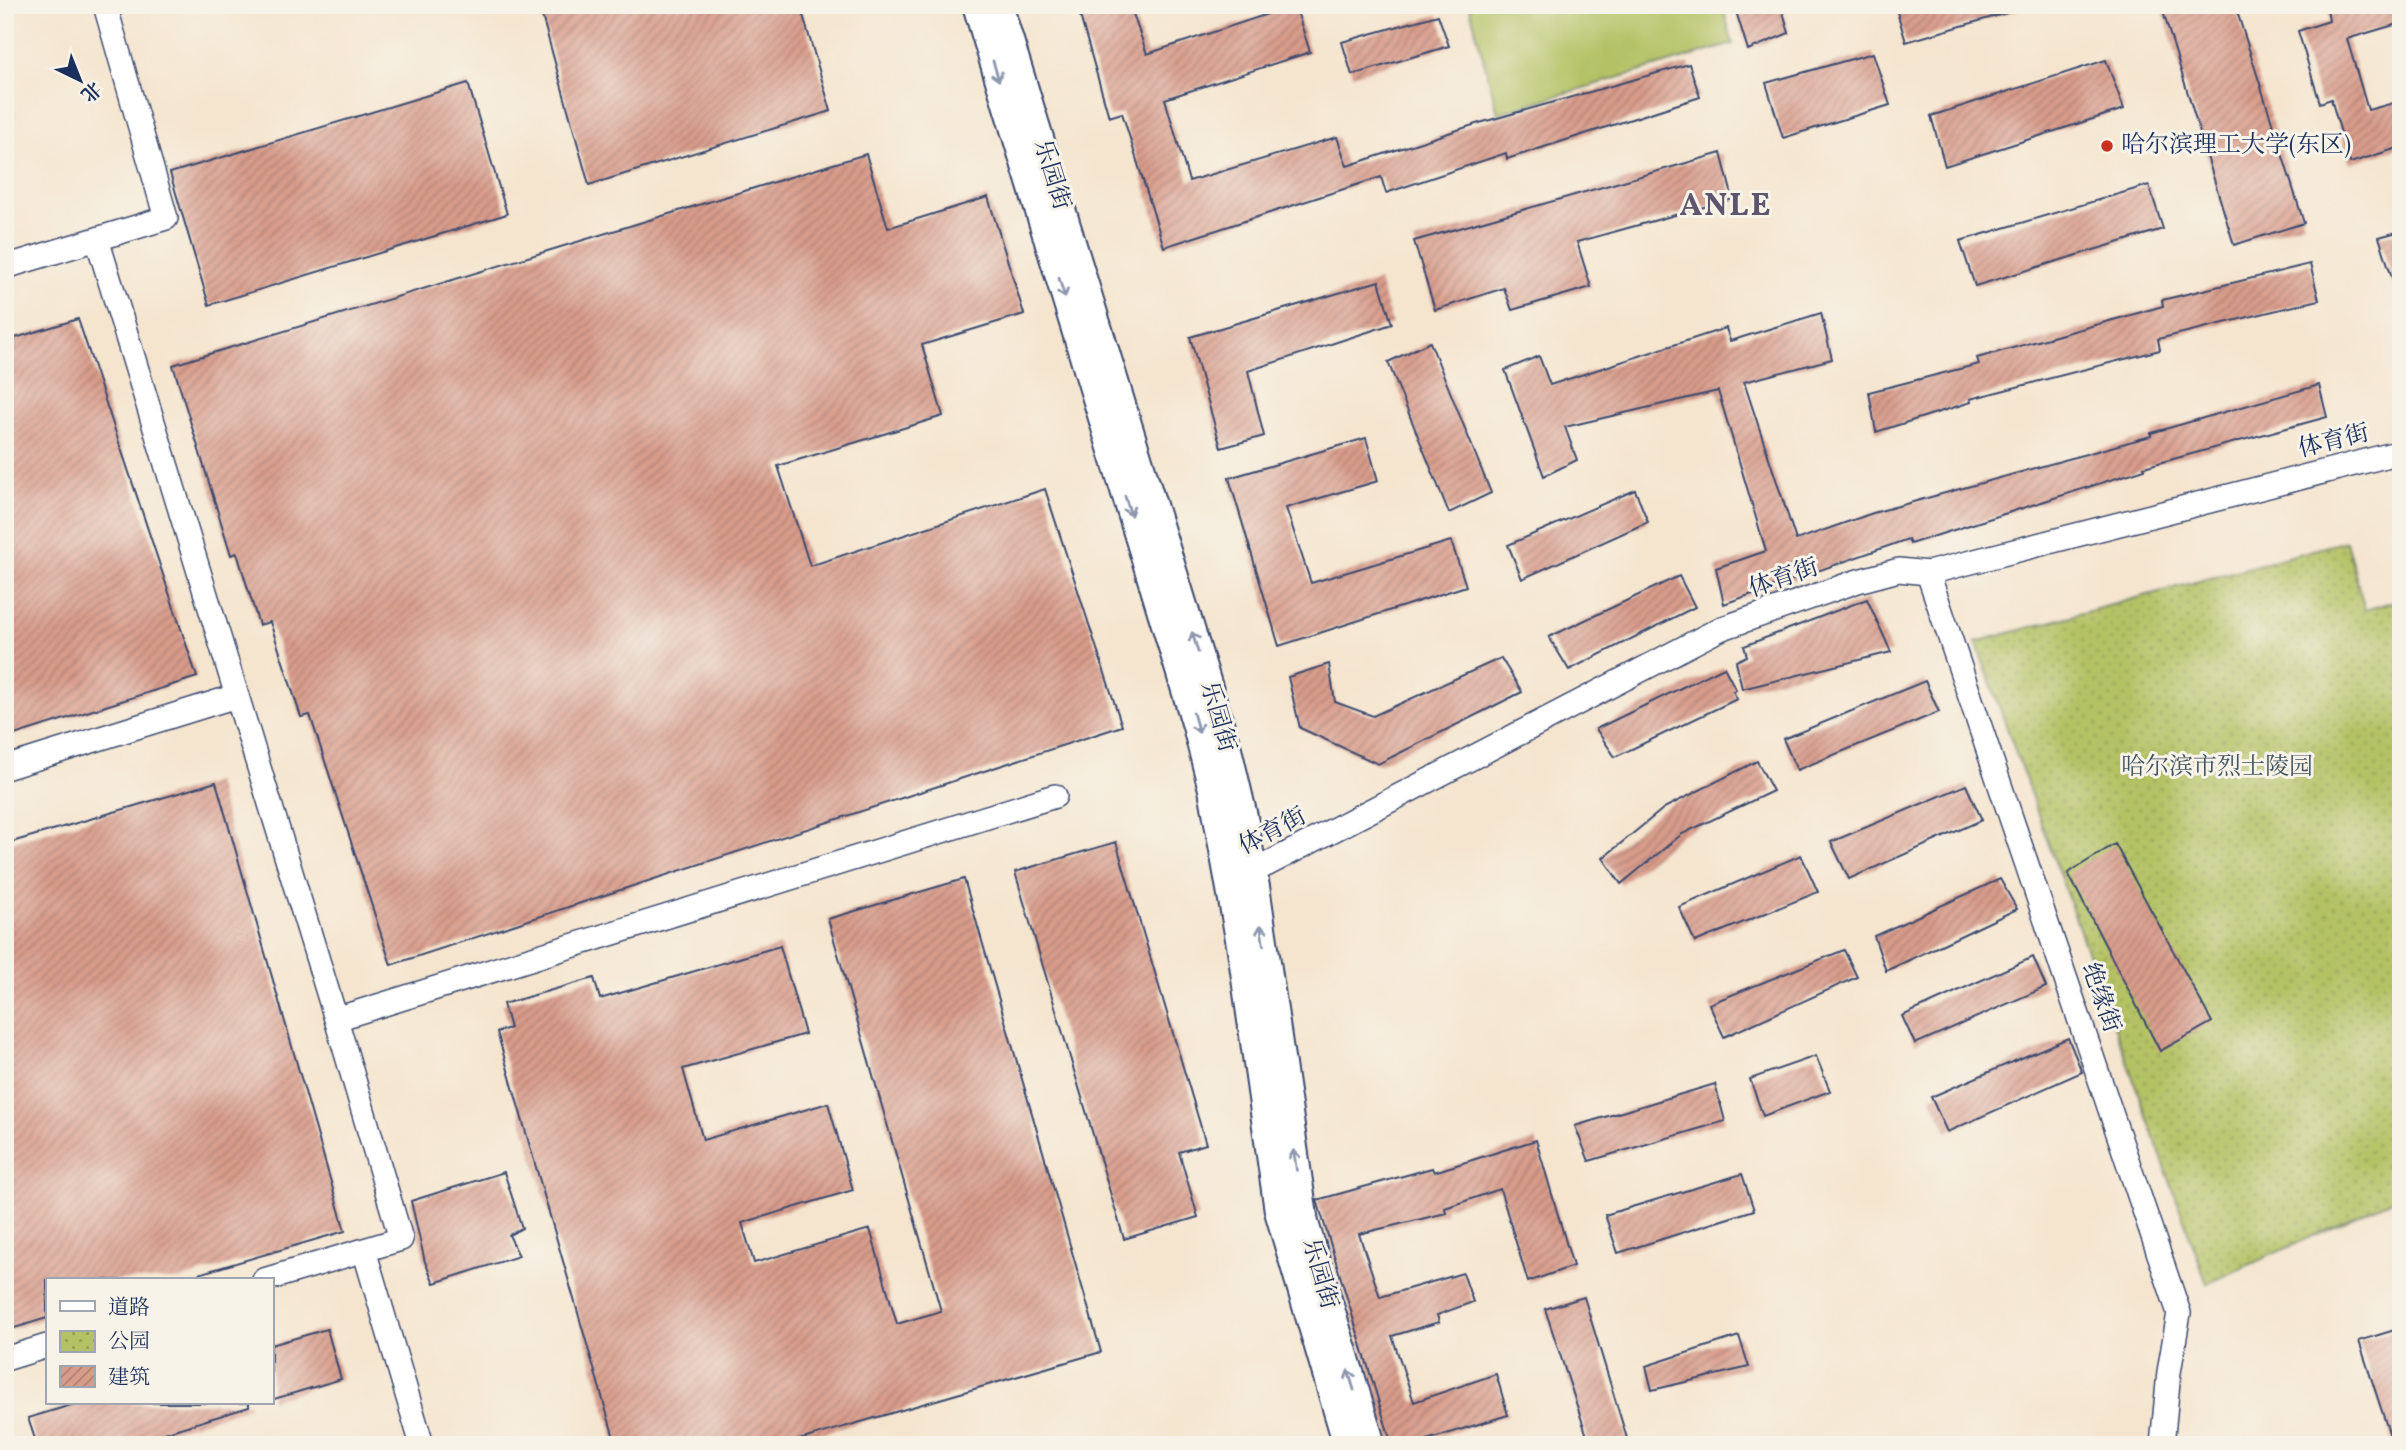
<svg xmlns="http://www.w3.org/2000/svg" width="2406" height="1450" font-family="Vollkorn,'Noto Serif SC',serif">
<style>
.green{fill:#b4c265;stroke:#687862;stroke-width:2}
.park{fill:url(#park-dots);stroke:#687862;stroke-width:2}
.building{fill:url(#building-hatch)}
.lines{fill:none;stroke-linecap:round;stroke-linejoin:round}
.minor-casing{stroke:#3c4a6f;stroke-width:26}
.major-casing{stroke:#3c4a6f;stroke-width:32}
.minor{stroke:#fff;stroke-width:23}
.major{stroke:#fff;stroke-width:28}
.oneway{stroke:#8d97ae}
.poi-dot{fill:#c8321e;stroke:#f7f3e8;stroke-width:2.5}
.labels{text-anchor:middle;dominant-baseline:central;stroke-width:6;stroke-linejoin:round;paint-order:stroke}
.poi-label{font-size:24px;fill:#1b2f5e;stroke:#f7f3e8;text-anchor:start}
.street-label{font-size:24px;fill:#1b2f5e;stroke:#f7f3e8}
.park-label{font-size:24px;fill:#415460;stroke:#f7f3e8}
.district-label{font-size:32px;font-weight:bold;letter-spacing:2px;fill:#5e556e;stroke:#f7f3e8}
</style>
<defs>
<pattern id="park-dots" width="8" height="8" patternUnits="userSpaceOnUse" patternTransform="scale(1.75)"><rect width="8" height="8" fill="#b4c265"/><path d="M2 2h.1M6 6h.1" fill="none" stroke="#929e56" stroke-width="1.8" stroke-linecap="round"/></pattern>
<pattern id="building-hatch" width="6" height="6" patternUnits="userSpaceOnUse" patternTransform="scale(1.75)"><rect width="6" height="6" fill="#d99c8b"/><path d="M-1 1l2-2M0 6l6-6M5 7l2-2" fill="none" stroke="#af8075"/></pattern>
</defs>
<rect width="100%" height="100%" fill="#f7f3e8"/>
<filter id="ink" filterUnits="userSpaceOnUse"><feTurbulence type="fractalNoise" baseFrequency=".0143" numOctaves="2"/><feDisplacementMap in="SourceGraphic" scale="14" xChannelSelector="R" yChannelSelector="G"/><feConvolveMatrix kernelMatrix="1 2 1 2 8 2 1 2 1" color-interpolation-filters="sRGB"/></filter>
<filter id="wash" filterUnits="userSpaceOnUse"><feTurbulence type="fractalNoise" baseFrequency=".00686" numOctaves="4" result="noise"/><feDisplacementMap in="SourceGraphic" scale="28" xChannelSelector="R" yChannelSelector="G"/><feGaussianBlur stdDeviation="1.57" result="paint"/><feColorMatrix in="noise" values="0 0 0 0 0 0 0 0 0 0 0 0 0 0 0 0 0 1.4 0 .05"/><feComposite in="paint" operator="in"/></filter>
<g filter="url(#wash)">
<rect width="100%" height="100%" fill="#f5e5cf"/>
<path class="green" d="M1469,5H1722L1733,44L1498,113Z"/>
<path class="park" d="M2346,541L2365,610L2401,599V1196L2207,1284L1976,642Z"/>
<g id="blocks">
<path class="building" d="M539,5H800L831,111L589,185Z
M1077,5H1130L1147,54L1295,5L1310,52L1165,99L1189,181L1337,137L1347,166L1476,124L1689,64L1700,97L1507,159L1506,153L1386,193L1381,177L1164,247L1122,113L1109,117Z
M1734,5H1781L1789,33L1748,50Z
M1895,5H2016L2017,10L1906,42Z
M2161,5H2235L2304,223L2234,245Z
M2335,5H2401V23L2347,39L2368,110L2401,101V147L2350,163L2331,99L2320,103L2298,31L2329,21L2327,8Z
M1438,15L1449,46L1352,75L1342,42Z
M1873,53L1890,105L1783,138L1766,83Z
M2106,60L2124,109L1945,166L1931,116Z
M468,83L507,214L209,305L170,173Z
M1721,153L1733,199L1577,242L1591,287L1512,310L1504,288L1435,310L1414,241Z
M866,154L888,228L988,197L1024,314L922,345L943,416L778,466L810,566L1045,489L1122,726L391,965L310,715L301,717L270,622L259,625L237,553L231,555L173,365Z
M2149,185L2163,229L1975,286L1960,241Z
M2401,231V293H2397L2379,237Z
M2310,264L2319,300L2158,339L2160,350L1970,399L1971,402L1876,432L1869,392L1979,364L1977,358L2163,306L2162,300Z
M1379,281L1392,324L1248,371L1264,436L1221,448L1190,337Z
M1821,313L1832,359L1744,382L1796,540L1873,513L2151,436V433L2319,385L2327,417L2144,467L2145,469L1910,544L1908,539L1724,604L1716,568L1766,551L1718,391L1565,427L1577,460L1544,476L1505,370L1539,356L1550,385L1726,328L1730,341Z
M78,319L197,677L5,738V341Z
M1430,342L1491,493L1449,513L1388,362Z
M1366,438L1378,481L1286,508L1311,583L1451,541L1466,586L1279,646L1229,478Z
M1635,490L1648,522L1522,579L1508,545Z
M1679,576L1695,607L1569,670L1549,637Z
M1867,599L1891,652L1742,689L1736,661L1747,656L1744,646Z
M1501,658L1522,692L1378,764L1300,728L1288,677L1329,664L1335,702L1373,716Z
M1724,667L1736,690L1733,691L1737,699L1615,757L1596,729Z
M1925,681L1939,712L1797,770L1783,739Z
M1757,761L1773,791L1682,834L1621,884L1603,858L1664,808Z
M216,782L345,1231L178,1280H47V1318L5,1331V844Z
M1966,785L1982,820L1849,879L1831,842Z
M1116,842L1206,1144L1179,1152L1198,1217L1124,1239L1015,872Z
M2115,844L2212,1022L2160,1051L2068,873Z
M1801,855L1818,892L1695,942L1679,907Z
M964,879L1101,1352L782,1445H616L497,1032L510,1028L503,1004L594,978L600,999L780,946L805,1034L683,1069L703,1140L828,1103L853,1190L742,1223L754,1263L870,1229L897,1324L941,1311L828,919Z
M2000,879L2017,909L1886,971L1874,936Z
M1844,950L1857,977L1724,1037L1709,1004Z
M2033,957L2046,987L1915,1044L1902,1016Z
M2068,1038L2082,1072L1947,1132L1931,1097Z
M1816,1056L1830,1091L1763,1116L1750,1079Z
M1715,1084L1725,1121L1589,1161L1575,1126Z
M1536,1140L1573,1266L1528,1282L1500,1189L1445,1208L1446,1213L1359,1234L1380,1297L1463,1273L1473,1302L1437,1315L1439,1322L1392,1336L1414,1402L1496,1374L1508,1415L1427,1440L1429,1445H1392L1317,1200L1432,1168L1434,1172Z
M504,1172L522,1228L509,1235L519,1256L434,1283L425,1262L411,1201Z
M1742,1174L1754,1210L1618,1253L1605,1215Z
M1584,1297L1629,1445H1590L1545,1309Z
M2401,1328V1445H2393L2359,1341Z
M327,1329L341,1379L271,1400V1345Z
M1739,1336L1749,1367L1652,1390L1646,1366Z
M78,1403H249V1407L125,1445H37L28,1418Z"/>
</g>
</g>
<g filter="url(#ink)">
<use href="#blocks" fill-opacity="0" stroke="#3c4a6f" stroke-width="2"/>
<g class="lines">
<g class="minor-casing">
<path id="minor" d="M97,239L336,1019L401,1239L264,1280
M5,267L166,218L105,5
M1928,573L2179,1313L2169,1372L2162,1445
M5,768L236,696
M1237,880L1720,629L1858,581L1899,570L1928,573L2401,452
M336,1019L1055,796
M364,1250L422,1445
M5,1359L47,1346"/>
</g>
<g class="major-casing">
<path id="major" d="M977,5L1197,726L1213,789L1242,950L1279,1211L1348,1445
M998,5L1227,749L1243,817L1256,893L1304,1223L1371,1445"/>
</g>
<use href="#minor" class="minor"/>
<use href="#major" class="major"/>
</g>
<defs><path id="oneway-shaft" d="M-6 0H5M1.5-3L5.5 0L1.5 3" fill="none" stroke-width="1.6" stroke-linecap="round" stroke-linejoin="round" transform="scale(1.75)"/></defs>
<g class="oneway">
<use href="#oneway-shaft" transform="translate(996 71) rotate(73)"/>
<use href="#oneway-shaft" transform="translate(1062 288) rotate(73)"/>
<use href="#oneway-shaft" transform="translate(1128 506) rotate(73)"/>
<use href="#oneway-shaft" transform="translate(1195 642) rotate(-107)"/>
<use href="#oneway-shaft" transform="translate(1196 723) rotate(74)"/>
<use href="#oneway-shaft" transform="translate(1262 935) rotate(-98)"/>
<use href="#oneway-shaft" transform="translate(1295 1160) rotate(-98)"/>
<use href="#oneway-shaft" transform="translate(1351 1380) rotate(-107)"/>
</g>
</g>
<circle class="poi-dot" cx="2107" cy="146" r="7"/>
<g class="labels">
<g class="poi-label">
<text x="2121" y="146">哈尔滨理工大学(东区)</text>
</g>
<g class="street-label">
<text transform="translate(1051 175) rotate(73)">乐园街</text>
<text transform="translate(2334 442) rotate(-14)">体育街</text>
<text transform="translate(1784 579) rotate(-19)">体育街</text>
<text transform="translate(1217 717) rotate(74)">乐园街</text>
<text transform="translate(1273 832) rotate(-28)">体育街</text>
<text transform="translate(2100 998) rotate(71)">绝缘街</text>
<text transform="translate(1319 1274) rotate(74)">乐园街</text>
</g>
<g class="park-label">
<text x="2217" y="768">哈尔滨市烈士陵园</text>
</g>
<g class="district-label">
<text x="1726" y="207">ANLE</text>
</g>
</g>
<rect width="2406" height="1450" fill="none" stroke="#f7f3e8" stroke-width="28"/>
<rect x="46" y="1278" width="228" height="126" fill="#f7f3e8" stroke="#9fa5b1" stroke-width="2"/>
<rect x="60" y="1301" width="35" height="10" fill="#ffffff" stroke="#9fa5b1" stroke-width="2"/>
<text x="108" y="1314" font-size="21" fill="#1b2f5e">道路</text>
<rect x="60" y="1331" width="35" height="21" fill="url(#park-dots)" stroke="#9fa5b1" stroke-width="2"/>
<text x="108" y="1348" font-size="21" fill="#1b2f5e">公园</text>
<rect x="60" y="1366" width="35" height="21" fill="url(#building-hatch)" stroke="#9fa5b1" stroke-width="2"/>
<text x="108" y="1384" font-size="21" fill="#1b2f5e">建筑</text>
<g transform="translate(80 80) rotate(137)" stroke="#f7f3e8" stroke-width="5" paint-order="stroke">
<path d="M0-5L12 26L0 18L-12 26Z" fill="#1b2f5e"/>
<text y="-10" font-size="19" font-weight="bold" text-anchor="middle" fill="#1b2f5e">北</text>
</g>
</svg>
